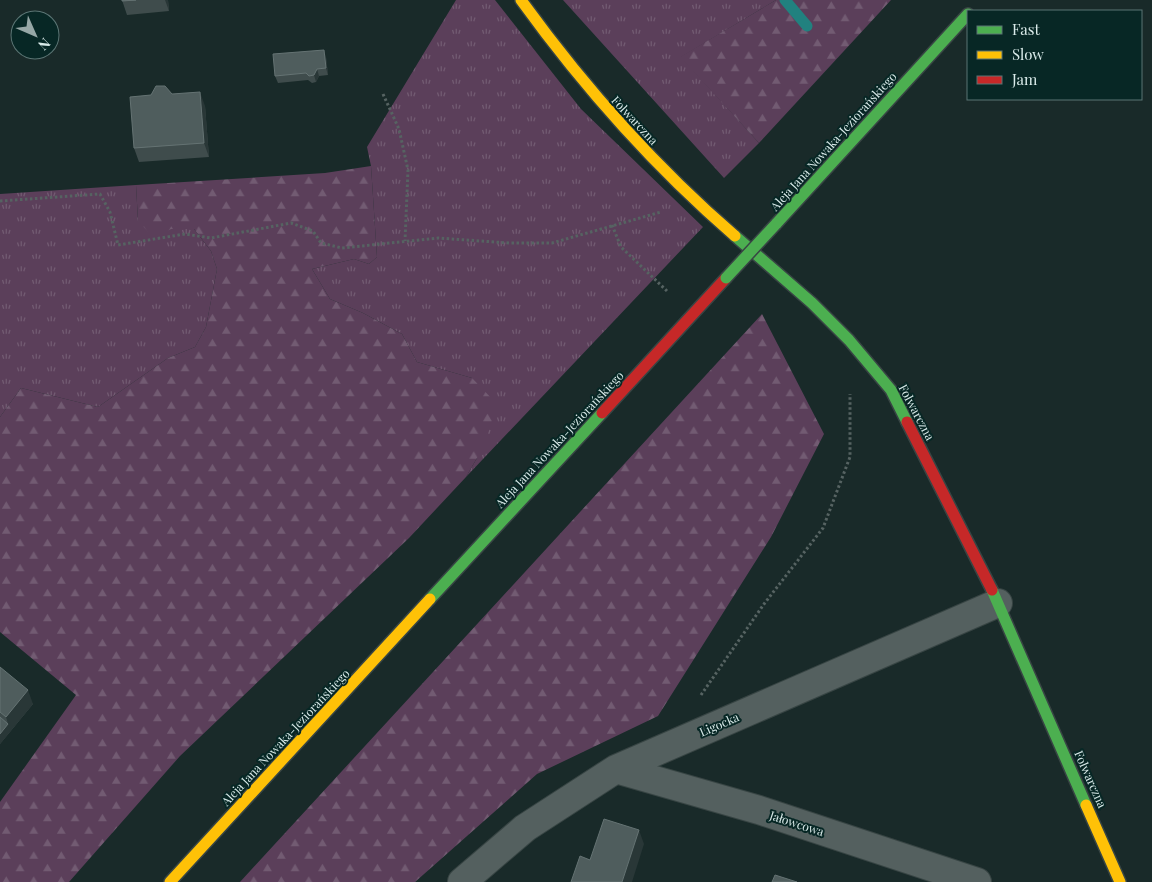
<svg xmlns="http://www.w3.org/2000/svg" width="1152" height="882" font-family="'Playfair Display',serif">
<style>
.grass{fill:url(#grass-tufts)}
.forest{fill:url(#forest-firs)}
.lines{fill:none;stroke-linecap:round;stroke-linejoin:round}
.stream{stroke:#21817f;stroke-width:11}
.street-casing{stroke:#384544;stroke-width:30}
.fast-casing{stroke:#384544;stroke-width:14}
.slow-casing{stroke:#384544;stroke-width:14}
.jam-casing{stroke:#384544;stroke-width:14}
.path{stroke:#566362;stroke-width:3;stroke-dasharray:2.5 2.5;stroke-linecap:butt}
.street{stroke:#54605f;stroke-width:28}
.fast{stroke:#4caf50;stroke-width:11}
.slow{stroke:#ffc107;stroke-width:11}
.jam{stroke:#c62828;stroke-width:11}
.fast-bridge-casing{stroke:#384544;stroke-width:14;stroke-linecap:butt}
.fast-bridge{stroke:#4caf50;stroke-width:11}
.wall{fill:#3f4c4c}
.shaded-wall{fill:#293737}
.building{fill:#4f5d5d;stroke:#657373}
.labels{text-anchor:middle;dominant-baseline:central;stroke-width:4;stroke-linejoin:round;paint-order:stroke}
.street-label{font-size:12px;fill:#daebea;stroke:#072725}
</style>
<defs>
<pattern id="grass-tufts" width="24" height="20" patternUnits="userSpaceOnUse" patternTransform="scale(1.25)"><rect width="24" height="20" fill="#5b3f5a"/><path d="M3 7l-1-3M5 7V3M7 7l1-3M15 17l-1-3M17 17v-4M19 17l1-3" fill="none" stroke="#725b72"/></pattern>
<pattern id="forest-firs" width="22" height="20" patternUnits="userSpaceOnUse" patternTransform="scale(1.25)"><rect width="22" height="20" fill="#5b3f5a"/><path d="M5 1l3.5 6h-7zM16 11l3.5 6h-7z" fill="#725b72"/></pattern>
</defs>
<rect width="100%" height="100%" fill="#192a29"/>
<path class="grass" d="M456,0H495L581,109L703,227L466,477L477,458L472,378L417,362L402,334L363,313L330,299L312,269L354,259L369,264L377,257L371,166L367,147Z
M563,0H776L681,57L759,143L724,178Z
M136,185L138,221L171,229H194L211,251L217,269L206,327L195,347L168,358L98,407L21,388L0,417V194Z"/>
<path class="forest" d="M776,0H891L759,143L680,57Z
M371,166L377,257L369,264L354,259L312,269L330,299L363,313L402,334L417,362L472,378L494,401L492,421L477,458L466,477L409,538L180,756L69,882H0V802L76,695L0,632V417L21,388L98,407L168,358L195,347L206,327L217,269L211,251L194,229H171L154,238L138,221L136,185L325,173Z
M762,314L824,434L771,537L658,716L537,774L415,882H240Z"/>
<g class="lines">
<path class="stream" d="M785,0L807,26"/>
<g class="street-casing">
<path id="street" d="M616,769L759,810L977,882
M462,882L525,828L616,769L998,603"/>
</g>
<g class="fast-casing">
<path id="fast" d="M776,224L968,14
M735,236L812,303L849,340L891,390L907,422
M992,590L1086,805
M430,599L602,413"/>
</g>
<g class="slow-casing">
<path id="slow" d="M521,0C584,87 654,166 735,236
M1086,805L1120,882
M170,882L430,599"/>
</g>
<g class="jam-casing">
<path id="jam" d="M602,413L726,278
M907,422L992,590"/>
</g>
<path class="path" d="M383,94L399,129L408,170L405,241
M0,201L100,194L110,212L118,245L185,234L211,238L291,223L313,231L321,243L342,248L438,238L509,243H552L661,212
M612,225L621,247L667,291
M701,695L764,604L823,528L850,457V394"/>
<use href="#street" class="street"/>
<use href="#fast" class="fast"/>
<use href="#slow" class="slow"/>
<use href="#jam" class="jam"/>
<g class="fast-bridge-casing">
<path id="fast-bridge" d="M726,278L776,224"/>
</g>
<use href="#fast-bridge" class="fast-bridge"/>
</g>
<path class="wall" d="M122,0H168L169,11L127,15Z
M326,57L328,75L319,76L316,82L312,83L308,80L278,83L275,76Z
M172,94L205,106L209,157L139,162L134,148Z
M0,667L33,704L0,744Z"/>
<path class="shaded-wall" d="M165,0H168L169,11Z
M324,50L326,57L328,75L326,68Z
M317,69L319,76L316,82L314,75Z
M200,92L205,106L209,157L204,143Z
M28,690L33,704L0,744V734L8,724L6,717Z
M639,830L644,844L632,882H622Z"/>
<path class="building" d="M122,0H136L122,1Z
M324,50L326,68L317,69L314,75L309,76L306,73L275,76L273,54Z
M156,86H165L172,94L200,92L204,143L134,148L130,97L151,95Z
M0,667L28,690L6,717L0,712Z
M0,717L8,724L0,734Z
M604,819L639,830L622,882H571L580,856L590,860Z
M775,875L797,882H772Z"/>
<g class="labels">
<g class="street-label">
<text transform="translate(635 120) rotate(47)">Folwarczna</text>
<text transform="translate(833 141) rotate(-48)">Aleja Jana Nowaka-Jeziorańskiego</text>
<text transform="translate(917 412) rotate(62)">Folwarczna</text>
<text transform="translate(559 439) rotate(-47)">Aleja Jana Nowaka-Jeziorańskiego</text>
<text transform="translate(719 724) rotate(-23)">Ligocka</text>
<text transform="translate(285 737) rotate(-47)">Aleja Jana Nowaka-Jeziorańskiego</text>
<text transform="translate(1091 779) rotate(66)">Folwarczna</text>
<text transform="translate(797 823) rotate(18)">Jałowcowa</text>
</g>
</g>
<rect x="967" y="10" width="175" height="90" fill="#072725" stroke="#5b7574"/>
<rect x="977" y="26" width="25" height="8" fill="#4caf50" stroke="#5b7574"/>
<text x="1012" y="35" font-size="15" fill="#daebea">Fast</text>
<rect x="977" y="51" width="25" height="8" fill="#ffc107" stroke="#5b7574"/>
<text x="1012" y="60" font-size="15" fill="#daebea">Slow</text>
<rect x="977" y="76" width="25" height="8" fill="#c62828" stroke="#5b7574"/>
<text x="1012" y="85" font-size="15" fill="#daebea">Jam</text>
<g transform="translate(35 35) rotate(135)"><circle r="24" fill="#072725" stroke="#5b7574"/>
<path d="M0-4L9 19L0 12L-9 19Z" fill="#96a7a6"/>
<text y="-8" font-size="14" font-weight="bold" text-anchor="middle" fill="#daebea">N</text>
</g>
</svg>
